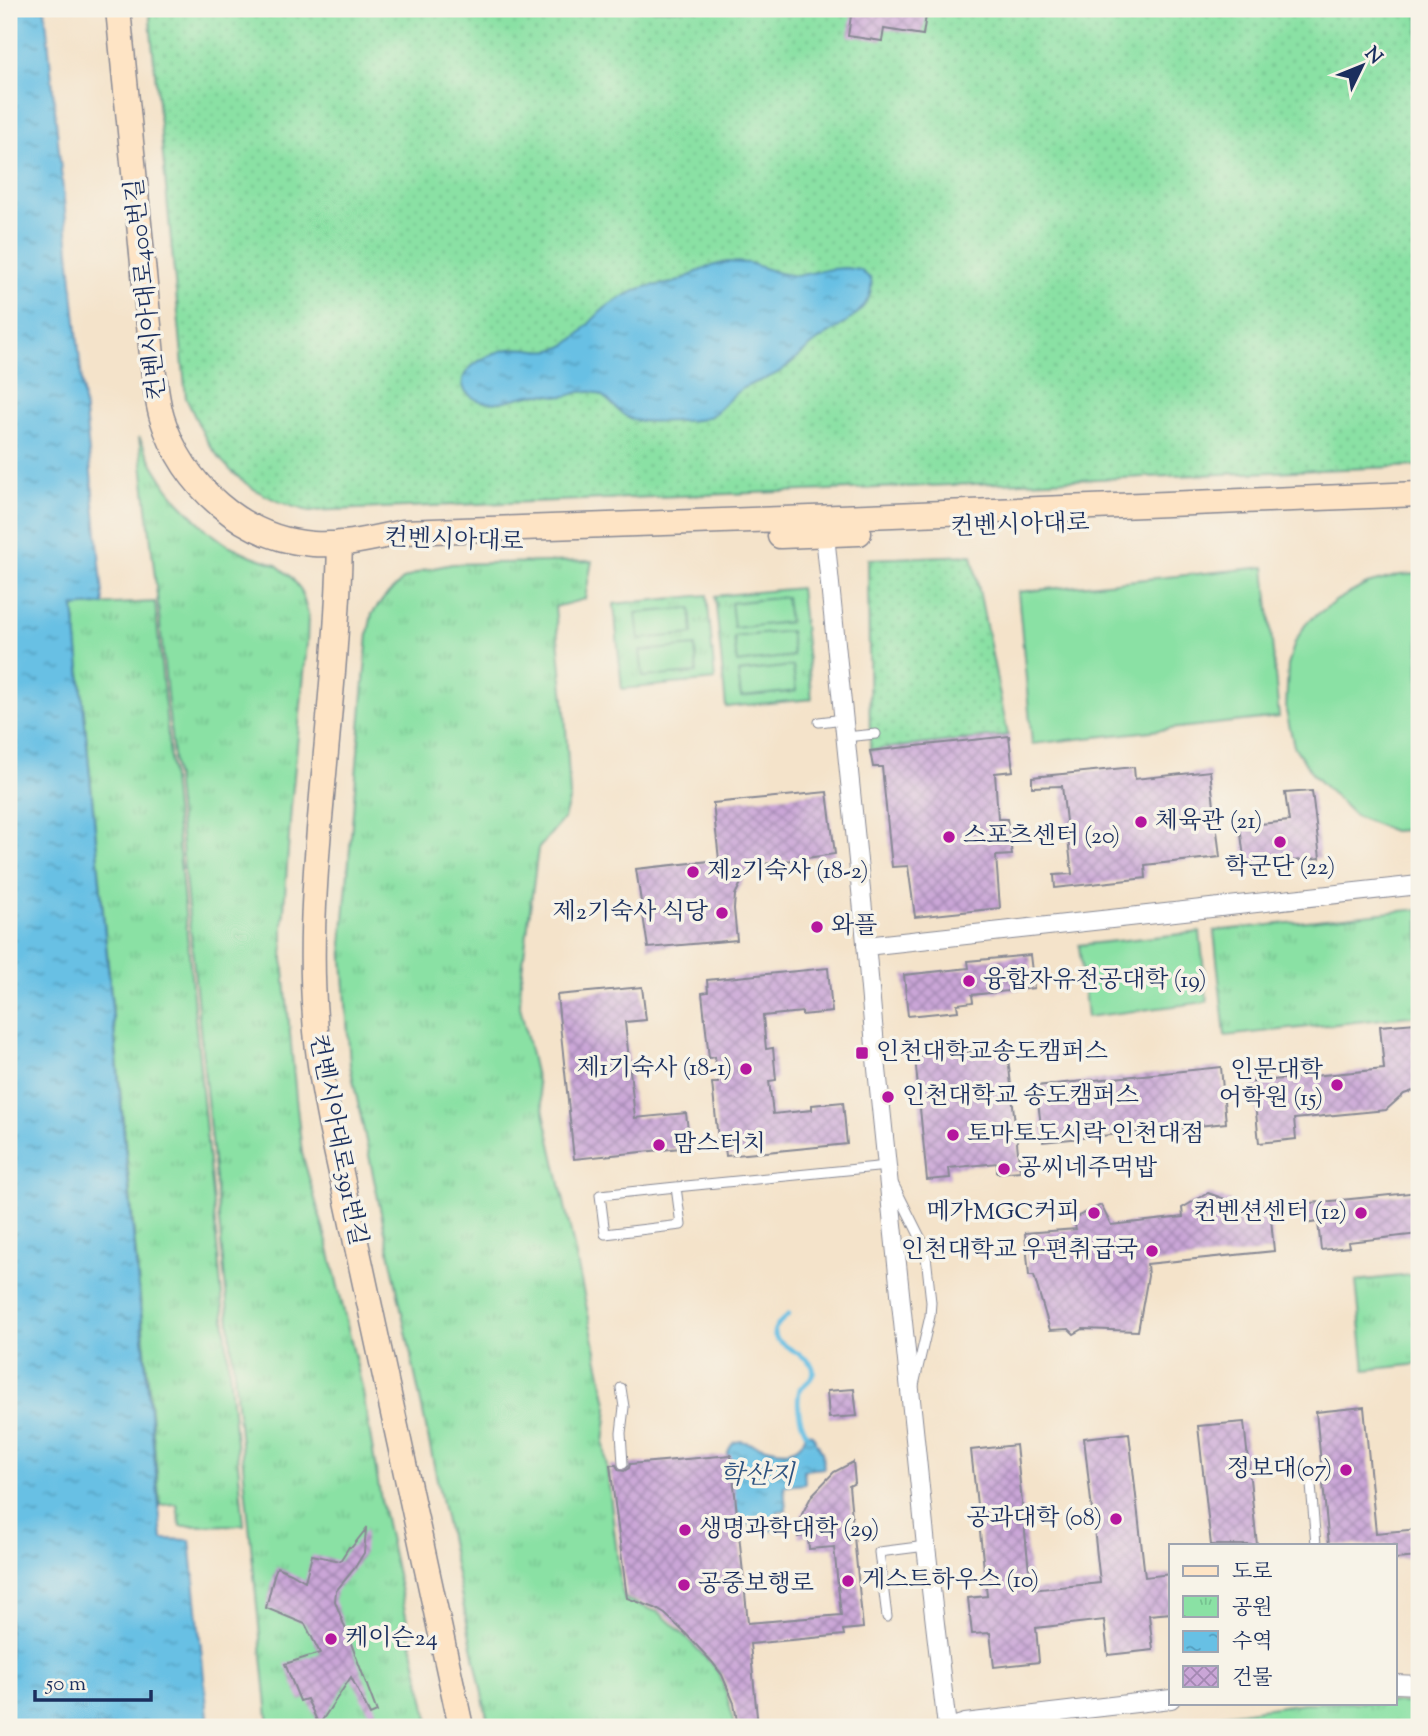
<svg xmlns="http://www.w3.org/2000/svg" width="1428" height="1736" font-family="'Sorts Mill Goudy','Noto Serif KR',serif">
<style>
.grass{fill:url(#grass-dots);stroke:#528881;stroke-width:2}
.park{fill:url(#park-tufts);stroke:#528881;stroke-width:2}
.pitch{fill:#8ae1a4;stroke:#528881;stroke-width:2}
.water{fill:url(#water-ripples);stroke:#4178a1;stroke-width:2}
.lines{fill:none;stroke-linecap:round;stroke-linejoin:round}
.stream{stroke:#67c0e4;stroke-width:4.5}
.building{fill:url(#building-cross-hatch)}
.lane-casing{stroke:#888994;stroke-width:11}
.street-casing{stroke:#888994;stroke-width:20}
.secondary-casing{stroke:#888994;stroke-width:27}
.lane{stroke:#fff;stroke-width:9}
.street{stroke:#fff;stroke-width:18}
.secondary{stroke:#fee4c5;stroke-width:24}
.poi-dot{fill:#b5179e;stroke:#f7f3e8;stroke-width:2.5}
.labels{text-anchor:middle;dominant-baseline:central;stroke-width:7;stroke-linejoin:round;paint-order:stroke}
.street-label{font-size:24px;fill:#1b2f5e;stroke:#f7f3e8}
.poi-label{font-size:24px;fill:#1b2f5e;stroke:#f7f3e8;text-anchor:start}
.water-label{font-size:26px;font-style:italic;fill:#2e5380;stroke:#f7f3e8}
</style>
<defs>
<pattern id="grass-dots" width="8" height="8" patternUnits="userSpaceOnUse" patternTransform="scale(1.75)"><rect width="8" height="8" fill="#8ae1a4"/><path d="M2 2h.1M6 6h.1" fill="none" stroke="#76c190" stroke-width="1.8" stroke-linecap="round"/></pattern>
<pattern id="park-tufts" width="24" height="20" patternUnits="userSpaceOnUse" patternTransform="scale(1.75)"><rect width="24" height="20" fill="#8ae1a4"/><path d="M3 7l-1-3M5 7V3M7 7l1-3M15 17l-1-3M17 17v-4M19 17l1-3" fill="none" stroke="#76c190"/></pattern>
<pattern id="water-ripples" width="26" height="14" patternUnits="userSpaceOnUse" patternTransform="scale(1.75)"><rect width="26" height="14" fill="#67c0e4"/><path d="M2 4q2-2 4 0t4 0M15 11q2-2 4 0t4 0" fill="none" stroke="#549cbc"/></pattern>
<pattern id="building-cross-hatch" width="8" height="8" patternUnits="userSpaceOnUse" patternTransform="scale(1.75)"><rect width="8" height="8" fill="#caa6d7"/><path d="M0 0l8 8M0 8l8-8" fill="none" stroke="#a388b2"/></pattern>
</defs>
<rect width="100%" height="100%" fill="#f7f3e8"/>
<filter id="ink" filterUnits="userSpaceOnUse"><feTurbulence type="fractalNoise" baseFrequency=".0143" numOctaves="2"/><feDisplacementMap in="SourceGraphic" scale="14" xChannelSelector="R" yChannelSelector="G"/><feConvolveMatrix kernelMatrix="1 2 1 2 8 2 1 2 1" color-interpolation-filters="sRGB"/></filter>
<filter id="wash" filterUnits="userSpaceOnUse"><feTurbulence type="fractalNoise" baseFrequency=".00686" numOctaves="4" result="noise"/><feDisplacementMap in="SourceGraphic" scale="28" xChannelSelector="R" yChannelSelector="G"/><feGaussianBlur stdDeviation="1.57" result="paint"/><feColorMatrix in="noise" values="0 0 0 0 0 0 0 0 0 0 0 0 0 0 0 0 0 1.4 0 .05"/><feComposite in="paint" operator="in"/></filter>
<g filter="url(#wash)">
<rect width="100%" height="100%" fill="#f4e3ca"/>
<path class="grass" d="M149,9H1419V466L309,511C267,501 236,483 211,447C201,432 194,414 186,398Z
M972,555L1008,735L870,750L868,559Z"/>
<path class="park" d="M139,437L154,466L167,487L179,502L207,530L226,544L252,556L275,564L290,576L301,590L308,614L307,643L291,807L283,925V959L296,1098L302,1153L328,1245L362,1387L381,1500L430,1727H269L158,604Z
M592,561L585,599L555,607L565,711L570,797L564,818L538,849L521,978L520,1006L569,1224L608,1408L604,1443L621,1588L625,1599L660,1613L683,1634L708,1660L718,1672L725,1689L732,1714L734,1727H489L350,1065L342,943L368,633L372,614L384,598L404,579L424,570L452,564Z
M800,588L812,699L726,707L715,596Z
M707,595L715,680L622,689L614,604Z
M155,602L244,1525L180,1526L177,1504L160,1505L74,606Z
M1419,909V1015L1225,1036L1214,931Z
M1419,1274V1364L1365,1370L1356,1281Z
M1395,1702L1419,1704V1727H1219V1715L1304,1703Z"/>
<path class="pitch" d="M1265,567L1279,717L1032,744L1018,592Z
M1419,574V829L1393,831L1355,816L1314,776L1294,746L1286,711L1288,665L1295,642L1307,622L1337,600L1367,584L1400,575Z
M786,597L789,622L734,628L731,603Z
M691,608L693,634L639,639L636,613Z
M790,631L793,656L737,663L734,637Z
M695,646L697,673L643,677L640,651Z
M793,666L796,691L741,697L738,672Z
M1200,932L1207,1002L1087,1017L1079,945Z"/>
<path class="water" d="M9,9H45L104,604L74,607L162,1539L190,1540L209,1727H9Z
M728,262L749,263L779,273L796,276L831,269L845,268L860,270L871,279C876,311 838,326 816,342C803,352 792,363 779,372C767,380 752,382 740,390C726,399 720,414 703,419C694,421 642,423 634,420C613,414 608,387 580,392C575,393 570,396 565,396C556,397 547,394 539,394C515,395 494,411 472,397C467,393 464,391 463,385C460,366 495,351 510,349C518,348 528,349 536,350C575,355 583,323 609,305C618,299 632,292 642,288C654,284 667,286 679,281C698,272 705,266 728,262Z
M806,1433L812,1434L822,1452L824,1468L804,1470L805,1484L784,1486L786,1510L777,1511L780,1530C766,1531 754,1531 743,1521C732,1511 721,1458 731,1446C734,1441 736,1442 741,1441C762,1445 798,1465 806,1433Z"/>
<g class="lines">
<path class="stream" d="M789,1314C784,1319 775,1325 774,1332C773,1350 842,1360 800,1388C796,1403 799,1419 806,1433"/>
</g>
<g id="blocks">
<path class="building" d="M852,9H876L892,12L893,9H927L923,35L884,29L882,41L848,36Z
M1009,736L1013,771L995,773L998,819H1007L1012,855L996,856L1000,908L915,917L908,866L892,867L882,767H873L870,751Z
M1134,767L1135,779L1210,771L1220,857L1145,865L1146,878L1055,888L1054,875L1072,874L1062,786L1032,787V777Z
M1312,791L1320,858L1245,866L1240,826L1289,821L1285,793Z
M827,792L835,854L757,865L745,875L735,895L734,909L737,940L648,948L636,869L719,860L713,803Z
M1030,955L1034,988L972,995L973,1002L957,1004L958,1011L908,1016L904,975L969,968L968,961Z
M828,968L832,1012L802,1015V1012L763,1016L766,1049L773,1048L776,1080L769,1081L773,1114L812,1110V1105L843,1102L847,1144L726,1156L725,1147L719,1148L712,1083H718L715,1057L709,1058L702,993L708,992L707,980Z
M642,987L646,1020L625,1022L635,1118L686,1113L690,1147L574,1159L557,995Z
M1416,1023L1418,1047H1419V1089L1404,1094L1386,1110L1294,1119L1296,1139L1259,1143L1253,1082L1384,1069L1380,1026Z
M1007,1048L1020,1171L997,1173V1163L949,1168L950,1178L927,1180L915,1057Z
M1221,1067L1226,1123L1043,1142L1036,1086Z
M1419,1192V1234L1348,1242L1349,1247L1321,1250L1318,1222L1304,1224L1302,1204Z
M1208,1193L1236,1203L1235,1212L1270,1208L1274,1251L1147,1264L1148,1276L1138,1331L1083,1329L1074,1334L1069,1329L1050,1330L1034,1276H1029L1025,1233L1076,1229L1074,1218L1101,1205L1111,1225L1183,1217L1182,1208Z
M854,1389L857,1416L829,1418L827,1391Z
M1364,1407L1376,1533L1419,1529V1557L1395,1559V1545H1329L1316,1412Z
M1244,1422L1257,1545H1211L1198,1426Z
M1129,1433L1145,1577L1171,1574V1613L1149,1615L1153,1650L1108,1655L1104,1620L1036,1628L1039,1662L994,1667L990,1633L972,1634L968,1598L987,1596L971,1450L1016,1445L1031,1590L1100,1583L1084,1438Z
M731,1455L748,1623L841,1615L834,1547L809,1549L808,1535L798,1537L802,1514L812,1495L834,1472L853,1462L855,1483L849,1486L863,1628L843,1630L844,1635L750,1644L758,1727H738L734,1703L722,1675L712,1662L685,1633L665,1614L655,1608L627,1598L610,1465H616L619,1470L624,1471L629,1468L630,1464Z
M366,1529L364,1553L354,1569L336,1591L335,1601L377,1712L370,1715L351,1677L319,1725L307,1699L300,1701L285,1664L320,1653L305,1624L266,1608L274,1575L277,1567L291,1573L305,1581L312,1555L340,1561L349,1547H352Z"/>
</g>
</g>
<g filter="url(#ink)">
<use href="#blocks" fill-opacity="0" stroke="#888994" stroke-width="2"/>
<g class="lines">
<g class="lane-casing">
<path id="lane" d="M819,722L844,719
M845,737L876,734
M894,1185L922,1241L926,1256L931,1302L930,1316L914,1385
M676,1187L681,1225L605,1234L600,1195Z
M676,1187L887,1166
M621,1388L624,1407L621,1433L623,1464
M1311,1485L1316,1545
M887,1617L879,1552L926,1546"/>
</g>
<g class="street-casing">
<path id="street" d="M825,535L864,920L877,1069L926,1546L947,1727
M866,946L1419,885
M1395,1684L1419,1685
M952,1727L965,1723L1171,1699"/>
</g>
<g class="secondary-casing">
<path id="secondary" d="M118,9L153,366C155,383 157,401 162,418C183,485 242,539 313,544C344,546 374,538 403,532L867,516L1419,494
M780,536L859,533
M340,543C338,638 327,736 319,830C314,892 310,955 315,1017C317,1054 324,1091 331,1127L461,1727"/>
</g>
<use href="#lane" class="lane"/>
<use href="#street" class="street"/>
<use href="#secondary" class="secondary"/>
</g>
</g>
<g class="poi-dot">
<circle cx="1141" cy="822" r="7"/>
<circle cx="949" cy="837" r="7"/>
<circle cx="1280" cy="842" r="7"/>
<circle cx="693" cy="872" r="7"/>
<circle cx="722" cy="913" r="7"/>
<circle cx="817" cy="927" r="7"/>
<circle cx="969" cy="981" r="7"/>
<rect x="855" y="1046" width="14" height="14" rx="3.5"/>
<circle cx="746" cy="1069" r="7"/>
<circle cx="1337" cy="1085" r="7"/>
<circle cx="888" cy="1097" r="7"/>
<circle cx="953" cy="1135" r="7"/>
<circle cx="659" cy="1145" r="7"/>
<circle cx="1004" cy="1169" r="7"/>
<circle cx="1094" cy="1213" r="7"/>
<circle cx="1361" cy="1213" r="7"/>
<circle cx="1152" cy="1251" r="7"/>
<circle cx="1346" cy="1470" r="7"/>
<circle cx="1116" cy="1519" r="7"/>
<circle cx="685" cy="1530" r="7"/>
<circle cx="848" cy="1581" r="7"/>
<circle cx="684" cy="1585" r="7"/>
<circle cx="331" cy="1639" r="7"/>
</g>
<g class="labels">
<g class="street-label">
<text transform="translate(147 289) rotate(-96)">컨벤시아대로400번길</text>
<text transform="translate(1020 526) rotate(-2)">컨벤시아대로</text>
<text transform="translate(454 541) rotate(2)">컨벤시아대로</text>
<text transform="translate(337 1140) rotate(79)">컨벤시아대로391번길</text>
</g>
<g class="poi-label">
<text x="1155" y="822">체육관 (21)</text>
<text x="963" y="837">스포츠센터 (20)</text>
<text x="1280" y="868" text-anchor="middle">학군단 (22)</text>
<text x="707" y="872">제2기숙사 (18-2)</text>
<text x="708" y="913" text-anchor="end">제2기숙사 식당</text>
<text x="831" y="927">와플</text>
<text x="983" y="981">융합자유전공대학 (19)</text>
<text x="876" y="1053">인천대학교송도캠퍼스</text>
<text x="732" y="1069" text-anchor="end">제1기숙사 (18-1)</text>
<text x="1323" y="1071" text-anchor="end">인문대학<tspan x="1323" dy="28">어학원 (15)</tspan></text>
<text x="902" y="1097">인천대학교 송도캠퍼스</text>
<text x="967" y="1135">토마토도시락 인천대점</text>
<text x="673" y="1145">맘스터치</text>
<text x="1018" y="1169">공씨네주먹밥</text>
<text x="1080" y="1213" text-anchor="end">메가MGC커피</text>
<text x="1347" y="1213" text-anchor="end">컨벤션센터 (12)</text>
<text x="1138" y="1251" text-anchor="end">인천대학교 우편취급국</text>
<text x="1332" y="1470" text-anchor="end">정보대(07)</text>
<text x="1102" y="1519" text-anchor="end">공과대학 (08)</text>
<text x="699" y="1530">생명과학대학 (29)</text>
<text x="862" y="1581">게스트하우스 (10)</text>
<text x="698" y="1585">공중보행로</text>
<text x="345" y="1639">케이슨24</text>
</g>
<g class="water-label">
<text x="757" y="1476">학산지</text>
</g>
</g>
<rect width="1428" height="1736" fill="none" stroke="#f7f3e8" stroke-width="35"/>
<rect x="1169" y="1544" width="228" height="161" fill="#f7f3e8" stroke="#9fa5b1" stroke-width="2"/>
<rect x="1183" y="1566" width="35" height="10" fill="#fee4c5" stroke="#9fa5b1" stroke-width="2"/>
<text x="1232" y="1578" font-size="21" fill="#1b2f5e">도로</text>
<rect x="1183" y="1596" width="35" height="21" fill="url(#park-tufts)" stroke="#9fa5b1" stroke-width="2"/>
<text x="1232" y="1614" font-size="21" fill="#1b2f5e">공원</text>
<rect x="1183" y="1631" width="35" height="21" fill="url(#water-ripples)" stroke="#9fa5b1" stroke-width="2"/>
<text x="1232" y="1648" font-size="21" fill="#1b2f5e">수역</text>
<rect x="1183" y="1666" width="35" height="21" fill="url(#building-cross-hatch)" stroke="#9fa5b1" stroke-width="2"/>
<text x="1232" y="1684" font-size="21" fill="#1b2f5e">건물</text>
<g transform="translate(1362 66) rotate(47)" stroke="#f7f3e8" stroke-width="5" paint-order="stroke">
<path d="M0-5L12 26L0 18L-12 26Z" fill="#1b2f5e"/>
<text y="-10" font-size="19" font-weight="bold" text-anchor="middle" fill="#1b2f5e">N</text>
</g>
<path d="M35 1690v10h116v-10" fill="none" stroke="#1b2f5e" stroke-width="3.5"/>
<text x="46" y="1690" font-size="21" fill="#1b2f5e" stroke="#f7f3e8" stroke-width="5" paint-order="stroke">50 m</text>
</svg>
